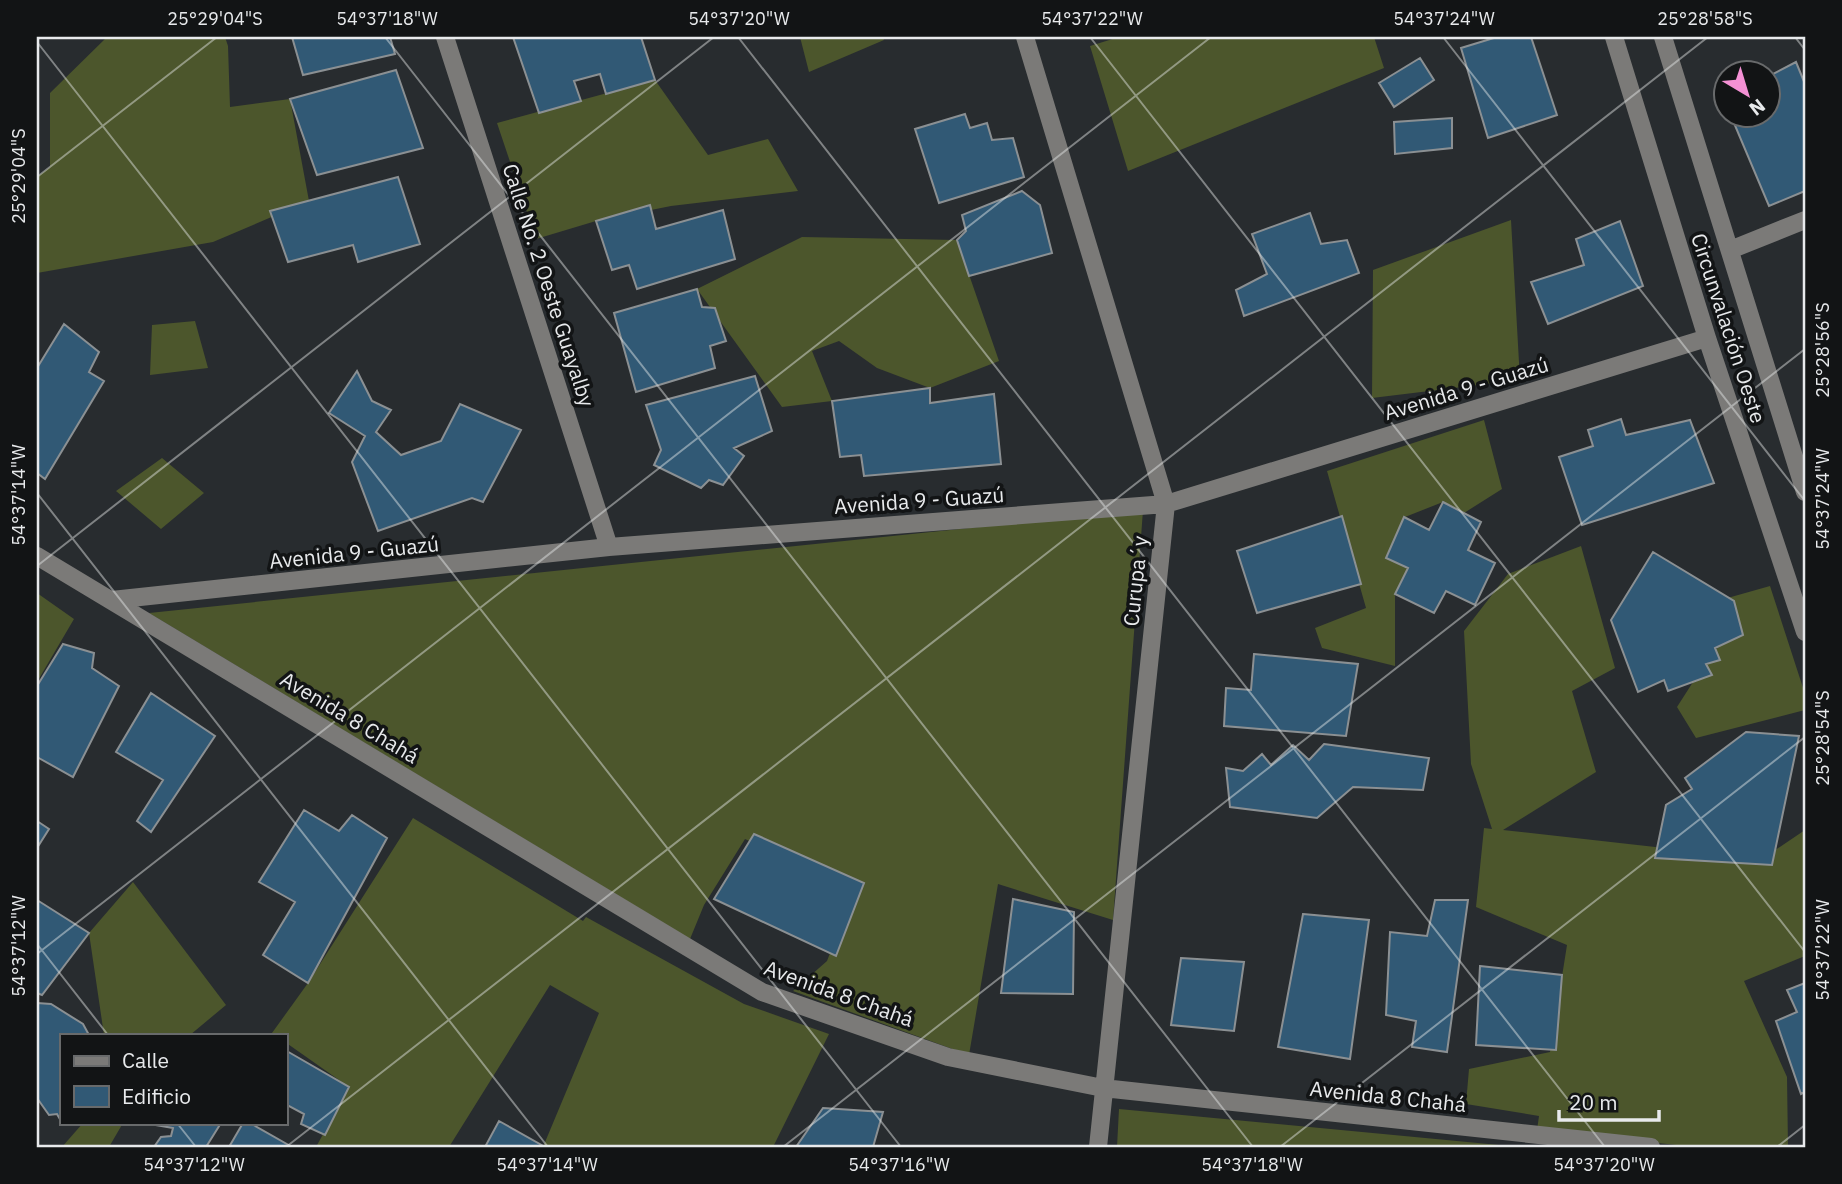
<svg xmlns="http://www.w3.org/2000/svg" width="1842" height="1184" font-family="'IBM Plex Sans',sans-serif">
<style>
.forest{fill:#4c562c}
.building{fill:#315975;stroke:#8b9093;stroke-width:2}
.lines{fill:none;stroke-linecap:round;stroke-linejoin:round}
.minor{stroke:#7b7a78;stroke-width:18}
.ticks{fill:none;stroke:#e8eaec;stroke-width:2;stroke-opacity:0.45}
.labels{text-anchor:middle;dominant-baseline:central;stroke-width:7;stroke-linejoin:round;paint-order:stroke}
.street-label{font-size:21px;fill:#e8eaec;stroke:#121415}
.neatline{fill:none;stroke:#e8eaec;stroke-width:2.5}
.ticks-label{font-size:18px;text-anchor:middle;fill:#e8eaec}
</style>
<rect width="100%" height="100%" fill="#282c2f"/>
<path class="forest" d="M107,37H225L228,46L230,107L290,99L309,201L213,242L37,273V177L50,167V93Z
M800,37H883L884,40L809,72Z
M1119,37H1374L1384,68L1128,171L1090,46Z
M655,80L708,155L768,139L798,191L671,206L596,221L536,239L497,123Z
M1511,220L1520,380L1372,398L1373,270Z
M802,237L957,240L999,361L930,388L877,368L839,341L812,351L832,401L782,407L697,289Z
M195,321L208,368L150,375L152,325Z
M1484,420L1502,489L1464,513L1443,502L1405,517L1408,568L1395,594V666L1322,648L1315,628L1366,608L1327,471Z
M162,458L204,493L161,529L116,491Z
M1143,510L1113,920L998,884L969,1055L793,991L827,961L855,888L745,839L704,905L690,939L149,613Z
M1581,546L1615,668L1572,691L1596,772L1503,830L1762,859L1805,830V956L1744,981L1787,1077L1788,1147H1695L1537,1130L1539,1116L1466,1104L1469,1069L1550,1052L1567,945L1476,907L1484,828L1492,829L1471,764L1464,631L1508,574Z
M1770,586L1805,694V710L1696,738L1677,707L1693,682L1688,671L1725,642L1724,599Z
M37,593L74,619L37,682Z
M413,818L583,921L586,917L744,1004L829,1034L773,1147H543L599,1013L550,985L449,1147H316L349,1087L285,1042V1035H275L272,1033L308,983Z
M133,882L226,1005L190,1035H104L89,933Z
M1119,1109L1520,1147H1117Z
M83,1123H123L109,1147H62Z"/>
<path class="building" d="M292,37H390L395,54L303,75Z
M513,37H641L655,80L606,94L600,74L574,81L581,101L539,113Z
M1497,37H1531L1557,115L1488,138L1461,48Z
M1420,58L1434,80L1394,107L1379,83Z
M1796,62L1805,84V191L1769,206L1731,116H1769V76Z
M396,70L423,148L317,175L290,99Z
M965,114L970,128L987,123L992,140L1013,138L1024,177L939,203L915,129Z
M1452,118V148L1395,154L1394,122Z
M398,177L420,244L358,262L353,245L288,262L270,211Z
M1022,191L1040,205L1052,253L969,276L957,240L966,231L962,215Z
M650,205L656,229L723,210L735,259L637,289L629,265L612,270L596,221Z
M1310,213L1321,244L1347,240L1359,273L1244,316L1236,290L1267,274L1252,234Z
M1620,221L1643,286L1548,324L1531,282L1584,265L1576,239Z
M697,289L702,307L715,308L726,341L710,346L715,368L636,392L614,313Z
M64,324L99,352L89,372L104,381L45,479L37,473V368Z
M357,371L372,401L391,410L376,432L401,455L441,441L460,404L521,430L483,502L472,498L378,531L352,462L365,436L329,413Z
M755,376L772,431L734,448L744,456L723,485L709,480L701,488L654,465L661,450L646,405Z
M930,388V403L994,394L1001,464L864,476L861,455L840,457L832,401Z
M1621,419L1626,435L1690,420L1714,483L1582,525L1559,457L1593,446L1588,430Z
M1443,502L1481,522L1468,550L1495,563L1475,605L1446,591L1434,613L1395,594L1408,568L1386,558L1404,517L1429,530Z
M1342,516L1361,584L1257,613L1237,551Z
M1653,552L1734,601L1743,635L1715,648L1720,660L1706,664L1712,675L1668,691L1664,680L1638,692L1611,620Z
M63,644L94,653L92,668L119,686L73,777L37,757V686Z
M1254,654L1358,664L1346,736L1224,726L1226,688L1251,690Z
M151,693L215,736L151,832L137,821L163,780L116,752Z
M1746,732L1799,736L1772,865L1655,858L1666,805L1692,789L1685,778Z
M1324,744L1429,758L1423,790L1353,787L1317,818L1230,807L1226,768L1243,771L1262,754L1271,765L1293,745L1309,760Z
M304,810L339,831L352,815L387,838L308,983L263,955L295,902L259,882Z
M37,821L49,829L37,848Z
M754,834L864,883L836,956L714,899Z
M1013,899L1074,912L1073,994L1001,993Z
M37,900L89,933L42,995L37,993Z
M1435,900H1468L1447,1052L1412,1047L1416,1021L1386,1015L1390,932L1427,936Z
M1303,914L1369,920L1350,1059L1278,1047Z
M1181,958L1244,962L1234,1031L1171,1025Z
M1480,966L1562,975L1556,1050L1476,1045Z
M1805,983V1092L1801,1094L1776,1021L1797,1012L1787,990Z
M37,1003L51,1004L83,1024L89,1035H61V1121L57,1114L49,1115L37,1098Z
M285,1050L349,1087L325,1135L301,1124L304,1114L285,1104Z
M823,1108L883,1112L873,1147H796Z
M499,1121L545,1147H485Z
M155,1123H221L206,1147H154L161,1137L171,1136L173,1128L156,1125Z
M243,1123H250L292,1147H229Z"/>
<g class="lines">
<path class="minor" d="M445,37L609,547
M1025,37L1166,504L1098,1147
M1614,37L1707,338L1805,632
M1663,37L1805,492
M1730,250L1805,220
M37,556L762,992L948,1057L1103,1088L1651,1147
M112,600L609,547L1166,504L1707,338"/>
</g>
<path class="ticks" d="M385,37L1253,1147M738,37L1605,1147M1090,37L1805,952M1443,37L1805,501M1795,37L1805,50M37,42L901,1147M37,177L217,37M37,493L548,1147M37,566L714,37M37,944L108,1035M37,954L1211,37M177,1123L196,1147M286,1147L1708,37M783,1147L1805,349M1280,1147L1805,737M1777,1147L1805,1125"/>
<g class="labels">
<g class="street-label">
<text transform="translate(549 285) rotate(72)">Calle No. 2 Oeste Guayalby</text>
<text transform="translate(1729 328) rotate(72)">Circunvalación Oeste</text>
<text transform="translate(1466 388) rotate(-17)">Avenida 9 - Guazú</text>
<text transform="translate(919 500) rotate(-4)">Avenida 9 - Guazú</text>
<text transform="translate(354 552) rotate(-6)">Avenida 9 - Guazú</text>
<text transform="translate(1135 581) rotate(-84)">Curupa´y</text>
<text transform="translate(350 717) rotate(31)">Avenida 8 Chahá</text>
<text transform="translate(839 993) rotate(20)">Avenida 8 Chahá</text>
<text transform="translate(1388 1096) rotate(6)">Avenida 8 Chahá</text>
</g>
</g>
<rect width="1842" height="1184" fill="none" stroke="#121415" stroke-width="77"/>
<rect x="60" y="1034" width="228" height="91" fill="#121415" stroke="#686a6b" stroke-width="2"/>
<rect x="74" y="1056" width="35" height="10" fill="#7b7a78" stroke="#686a6b" stroke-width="2"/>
<text x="122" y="1068" font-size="21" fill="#e8eaec">Calle</text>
<rect x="74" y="1086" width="35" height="21" fill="#315975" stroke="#686a6b" stroke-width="2"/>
<text x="122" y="1104" font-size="21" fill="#e8eaec">Edificio</text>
<g transform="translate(1747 94) rotate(142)"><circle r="33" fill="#121415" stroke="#686a6b" stroke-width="2"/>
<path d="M0-5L12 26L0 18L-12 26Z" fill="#f491d4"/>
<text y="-10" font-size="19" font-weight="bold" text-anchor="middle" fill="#e8eaec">N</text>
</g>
<path d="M1559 1110v10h100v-10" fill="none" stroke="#e8eaec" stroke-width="3.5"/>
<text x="1569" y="1110" font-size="21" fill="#e8eaec" stroke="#121415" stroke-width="5" paint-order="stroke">20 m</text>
<rect x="38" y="38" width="1766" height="1108" class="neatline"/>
<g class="ticks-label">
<text x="215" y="25">25°29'04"S</text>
<text x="387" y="25">54°37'18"W</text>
<text x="739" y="25">54°37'20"W</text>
<text x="1092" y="25">54°37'22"W</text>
<text x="1444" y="25">54°37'24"W</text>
<text x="1705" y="25">25°28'58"S</text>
<text transform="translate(19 176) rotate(-90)" y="6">25°29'04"S</text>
<text transform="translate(1823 350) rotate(-90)" y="6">25°28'56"S</text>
<text transform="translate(19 495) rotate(-90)" y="6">54°37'14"W</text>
<text transform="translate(1823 499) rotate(-90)" y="6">54°37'24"W</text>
<text transform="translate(1823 738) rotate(-90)" y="6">25°28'54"S</text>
<text transform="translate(19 946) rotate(-90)" y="6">54°37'12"W</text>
<text transform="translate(1823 950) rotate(-90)" y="6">54°37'22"W</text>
<text x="194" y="1171">54°37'12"W</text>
<text x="547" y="1171">54°37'14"W</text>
<text x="899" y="1171">54°37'16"W</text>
<text x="1252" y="1171">54°37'18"W</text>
<text x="1604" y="1171">54°37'20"W</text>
</g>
</svg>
